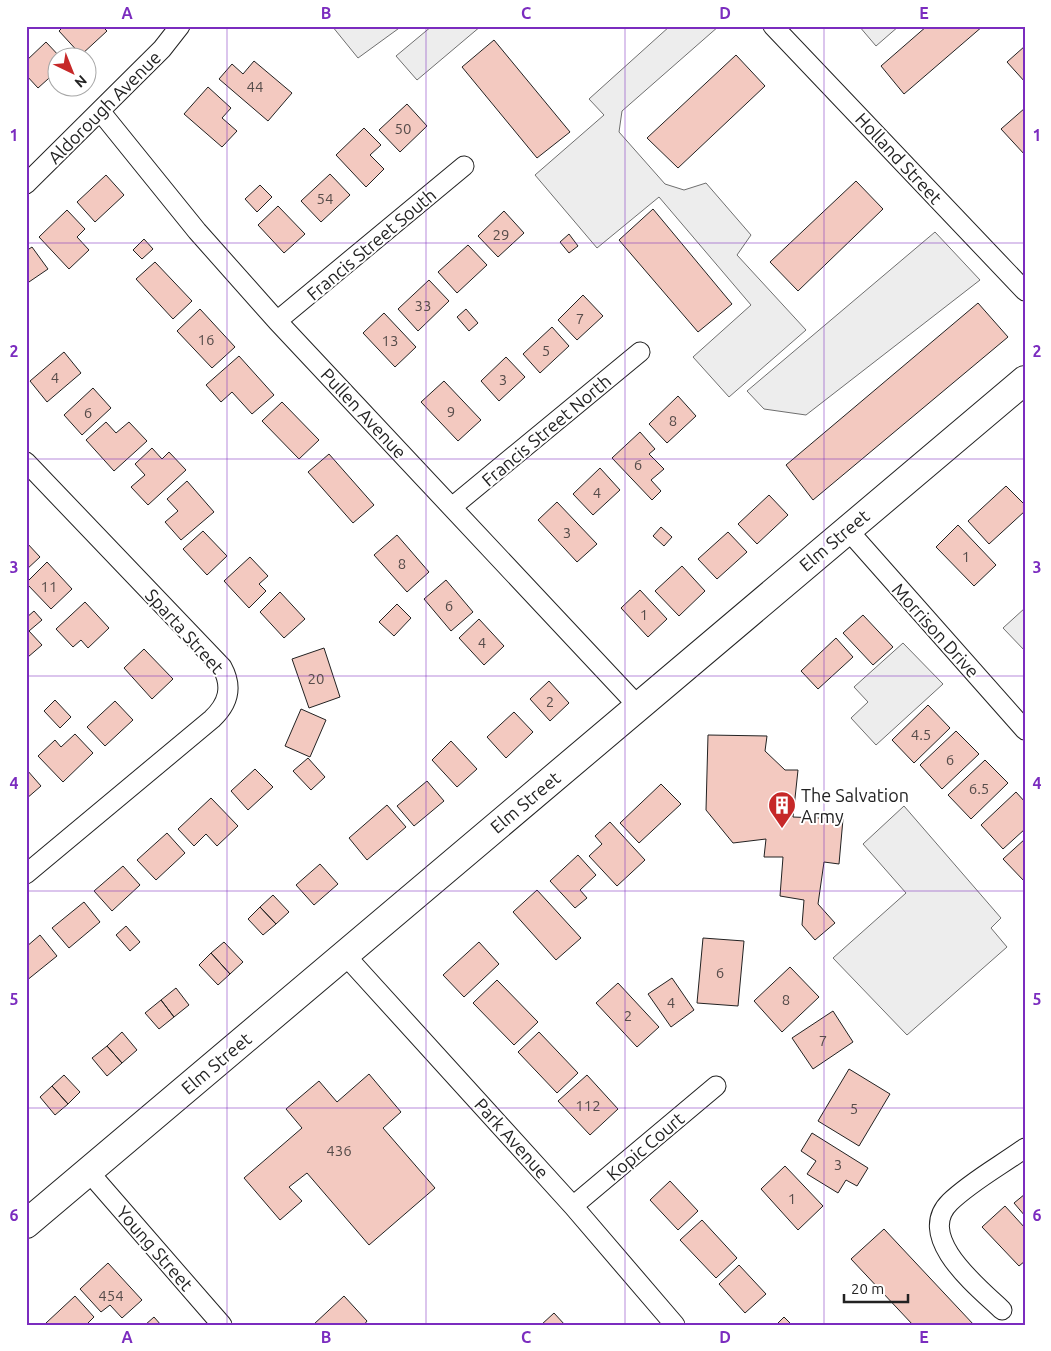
<svg xmlns="http://www.w3.org/2000/svg" width="1051" height="1351" font-family="Ubuntu,sans-serif">
<style>
.parking{fill:#ededed;stroke:#6f6f6f}
.building{fill:#f3c9c0;stroke:#222}
.lines{fill:none;stroke-linecap:round;stroke-linejoin:round}
.minor-casing{stroke:#222;stroke-width:21}
.secondary-casing{stroke:#222;stroke-width:30}
.minor{stroke:#fff;stroke-width:19}
.secondary{stroke:#fff;stroke-width:28}
.grid{fill:none;stroke:#7b2cbf;stroke-width:1;stroke-opacity:0.55}
.labels{text-anchor:middle;dominant-baseline:central;stroke-width:4;stroke-linejoin:round;paint-order:stroke}
.number-label{font-size:15px;fill:#564c4a}
.street-label{font-size:18px;fill:#222;stroke:#fff}
.poi-label{font-size:18px;fill:#222;stroke:#fff;text-anchor:start}
.neatline{fill:none;stroke:#7b2cbf;stroke-width:2}
.grid-label{font-size:16px;text-anchor:middle;font-weight:bold;fill:#7b2cbf}
</style>
<rect width="100%" height="100%" fill="#fff"/>
<path class="parking" d="M332,26H402L358,58Z
M432,26H481L417,80L396,56Z
M670,26H719L622,111L619,132L665,184L684,190L706,183L751,235L737,255L806,330L729,397L693,357L751,305L659,197L597,248L535,175L604,115L589,99Z
M859,26H899L876,46Z
M935,232L980,280L806,415L764,409L747,391Z
M1025,608V651L1003,628Z
M903,643L943,684L876,745L851,718L868,702L854,687Z
M904,806L1001,918L991,928L1007,947L907,1035L833,958L906,893L863,844Z"/>
<path class="building" d="M64,26H102L107,31L81,55L59,31Z
M927,26H983L904,94L881,66Z
M494,40L570,132L537,158L462,67Z
M46,42L61,58H58V70L38,88L26,75V61Z
M1025,46V82L1007,62Z
M736,55L765,86L678,168L647,138Z
M254,61L292,93L268,121L219,79L232,64L243,74Z
M208,87L231,108L222,118L237,131L222,147L184,114Z
M407,104L427,126L400,152L379,130Z
M1025,108V155L1001,129Z
M364,128L381,145L370,155L384,169L366,187L336,155Z
M330,174L350,195L321,222L301,201Z
M106,175L124,195L95,222L77,202Z
M856,181L883,209L798,291L770,262Z
M260,185L272,197L257,212L245,199Z
M278,206L305,234L284,253L258,225Z
M653,209L732,304L698,332L619,240Z
M67,210L85,229L77,237L89,250L69,269L39,237Z
M504,211L524,233L498,257L478,236Z
M569,234L578,246L569,253L560,242Z
M144,239L153,249L142,259L133,250Z
M468,245L487,265L457,293L438,272Z
M32,247L48,269L26,284V251Z
M155,262L192,301L173,319L136,279Z
M429,280L449,301L418,331L398,309Z
M583,295L603,316L577,340L558,320Z
M978,303L1008,337L813,500L786,465Z
M200,309L235,347L212,368L177,331Z
M466,309L478,323L469,331L457,317Z
M384,313L416,347L395,367L363,333Z
M552,327L569,346L540,373L523,354Z
M64,352L81,373L47,402L30,381Z
M239,356L274,395L252,414L232,392L221,402L206,385Z
M506,357L525,377L499,401L481,381Z
M444,381L481,420L458,441L421,402Z
M93,388L111,408L82,435L64,415Z
M678,396L696,416L667,443L649,424Z
M282,402L319,440L299,459L262,421Z
M106,422L116,433L129,422L147,441L114,471L86,440Z
M640,432L655,449L649,454L664,469L651,480L661,491L652,500L612,458Z
M152,448L162,459L169,452L186,470L148,505L131,487L145,475L135,464Z
M329,454L374,505L353,523L308,472Z
M600,468L620,490L593,515L573,494Z
M187,481L214,512L181,540L165,522L178,511L167,499Z
M1006,486L1025,505V511L989,544L968,521Z
M769,495L788,515L757,544L738,524Z
M557,502L597,544L577,562L538,520Z
M958,525L996,565L974,586L936,547Z
M661,527L672,537L664,546L653,536Z
M203,531L227,556L207,575L183,549Z
M728,532L747,552L717,579L698,559Z
M397,535L429,572L407,592L374,555Z
M26,542L40,557L26,570Z
M250,557L268,576L259,584L266,591L249,608L224,581Z
M47,562L72,589L51,609L26,583Z
M682,566L705,591L679,616L655,591Z
M446,580L473,612L451,631L424,599Z
M640,590L667,619L648,637L621,608Z
M280,592L305,619L284,638L260,612Z
M85,602L109,628L88,648L81,640L73,647L56,629Z
M397,604L411,618L394,636L379,622Z
M34,611L42,620L29,631L42,645L28,657L26,618Z
M863,615L893,647L873,665L843,633Z
M479,619L504,646L484,665L459,638Z
M836,638L853,657L818,689L801,671Z
M324,648L340,697L309,708L292,659Z
M144,649L173,679L152,699L124,668Z
M549,681L569,703L550,721L530,699Z
M55,700L71,717L60,728L44,711Z
M115,701L133,720L105,746L87,727Z
M928,705L950,728L914,763L892,740Z
M301,709L326,720L310,757L285,746Z
M514,712L533,732L506,758L487,737Z
M956,731L979,754L942,789L920,765Z
M75,734L93,753L63,782L38,756L55,740L61,747Z
M708,735L767,736L765,751L785,770H798L793,817L843,819L839,864L824,862L818,904L835,923L815,940L802,925L804,900L780,896L783,857H764L766,839L733,843L706,810Z
M451,741L477,769L457,787L432,760Z
M308,758L325,777L311,790L293,771Z
M985,760L1008,783L971,819L948,795Z
M255,769L273,787L248,810L231,791Z
M27,770L41,786L26,799V771Z
M427,781L444,801L414,826L397,806Z
M661,784L681,804L639,843L620,823Z
M1016,792L1025,802V829L1003,849L981,825Z
M211,798L238,826L217,846L206,834L194,846L178,829Z
M387,805L406,827L367,860L349,838Z
M610,822L645,860L617,886L589,856L602,844L595,836Z
M167,833L185,853L156,880L137,860Z
M1025,839V882L1003,859Z
M578,855L596,875L580,890L587,898L575,908L550,881Z
M320,864L338,884L314,905L296,885Z
M123,866L140,885L112,911L94,891Z
M537,890L581,938L556,960L513,912Z
M273,895L289,912L276,924L260,907Z
M84,902L100,922L69,948L52,928Z
M260,907L276,924L263,935L248,919Z
M126,926L140,942L130,951L116,935Z
M40,935L57,956L26,981V947Z
M703,938L744,941L738,1006L697,1003Z
M224,942L243,962L230,974L211,953Z
M479,942L499,964L464,997L443,975Z
M211,953L230,974L218,985L199,965Z
M790,967L819,997L782,1032L754,1001Z
M672,978L694,1010L671,1027L648,994Z
M497,980L538,1022L514,1045L473,1003Z
M618,983L659,1027L637,1047L596,1003Z
M176,988L189,1005L174,1017L161,1000Z
M161,1000L174,1017L159,1029L145,1013Z
M833,1011L853,1042L813,1069L792,1038Z
M122,1032L137,1050L122,1063L107,1046Z
M539,1032L578,1073L557,1093L518,1052Z
M107,1046L122,1063L107,1076L92,1058Z
M849,1069L890,1094L859,1146L818,1121Z
M369,1074L401,1112L383,1128L435,1188L369,1245L307,1173L289,1187L302,1201L280,1220L244,1178L302,1128L286,1109L319,1081L337,1102Z
M64,1075L80,1092L68,1104L52,1086Z
M587,1075L618,1109L590,1135L558,1101Z
M52,1086L68,1104L55,1115L40,1097Z
M812,1133L868,1168L857,1186L846,1180L838,1193L807,1174L816,1161L801,1151Z
M785,1166L823,1206L798,1230L761,1189Z
M670,1181L698,1211L678,1230L650,1200Z
M1025,1194V1216L1014,1203Z
M1005,1206L1025,1228V1261L1019,1266L982,1227Z
M702,1220L737,1258L716,1278L680,1240Z
M884,1229L974,1325H913L851,1259Z
M108,1263L142,1300L122,1318L110,1305L101,1312L80,1289Z
M739,1265L766,1294L745,1313L719,1284Z
M75,1296L94,1317L86,1325H47L46,1323Z
M344,1296L367,1321L364,1325H313Z
M554,1313L565,1325H541Z
M154,1317L161,1325H145Z
M784,1317L792,1325H776Z"/>
<g class="lines">
<g class="minor-casing">
<path id="minor" d="M773,26L1025,291
M100,111L197,231L277,321L638,706
M26,184L162,49L180,26
M277,321L464,166
M26,462L222,667C233,687 228,704 212,719L26,874
M452,507L640,352
M847,529L1025,730
M345,955L573,1206L675,1325
M88,1171L222,1325
M573,1206L716,1086
M1002,1310C979,1288 914,1237 950,1202C972,1181 1000,1166 1025,1148"/>
</g>
<g class="secondary-casing">
<path id="secondary" d="M26,1224L1025,380"/>
</g>
<use href="#minor" class="minor"/>
<use href="#secondary" class="secondary"/>
</g>
<path class="grid" d="M227,26V1325M426,26V1325M625,26V1325M824,26V1325M26,243H1025M26,459H1025M26,676H1025M26,891H1025M26,1108H1025"/>
<defs>
<g id="building-pin" transform="scale(1.4375)"><path d="M0 17L-7.5 6A9.5 9.5 0 1 1 7.5 6Z" fill="#c62828" stroke="#fff"/><path d="M-4-6H4V6H1V3H-1V6H-4ZM-2.5-4.3h1.7v1.8h-1.7ZM.8-4.3h1.7v1.8H.8ZM-2.5-1h1.7V.8h-1.7ZM.8-1h1.7V.8H.8Z" fill="#fff"/></g>
</defs>
<g fill-rule="evenodd">
<use href="#building-pin" x="782" y="805"/>
</g>
<g class="labels">
<g class="number-label">
<text x="255" y="86">44</text>
<text x="403" y="128">50</text>
<text x="325" y="198">54</text>
<text x="501" y="234">29</text>
<text x="423" y="305">33</text>
<text x="580" y="318">7</text>
<text x="206" y="339">16</text>
<text x="390" y="340">13</text>
<text x="546" y="350">5</text>
<text x="55" y="377">4</text>
<text x="503" y="379">3</text>
<text x="451" y="411">9</text>
<text x="88" y="412">6</text>
<text x="673" y="420">8</text>
<text x="638" y="464">6</text>
<text x="597" y="492">4</text>
<text x="567" y="532">3</text>
<text x="966" y="556">1</text>
<text x="402" y="563">8</text>
<text x="49" y="586">11</text>
<text x="449" y="605">6</text>
<text x="644" y="614">1</text>
<text x="482" y="642">4</text>
<text x="316" y="678">20</text>
<text x="550" y="701">2</text>
<text x="921" y="734">4.5</text>
<text x="950" y="759">6</text>
<text x="979" y="788">6.5</text>
<text x="720" y="972">6</text>
<text x="786" y="999">8</text>
<text x="671" y="1002">4</text>
<text x="628" y="1015">2</text>
<text x="823" y="1040">7</text>
<text x="588" y="1105">112</text>
<text x="854" y="1108">5</text>
<text x="339" y="1150">436</text>
<text x="838" y="1164">3</text>
<text x="792" y="1198">1</text>
<text x="111" y="1295">454</text>
</g>
<g class="street-label">
<text transform="translate(104 107) rotate(-45)">Aldorough Avenue</text>
<text transform="translate(899 158) rotate(47)">Holland Street</text>
<text transform="translate(371 244) rotate(-40)">Francis Street South</text>
<text transform="translate(364 413) rotate(47)">Pullen Avenue</text>
<text transform="translate(546 430) rotate(-40)">Francis Street North</text>
<text transform="translate(834 540) rotate(-40)">Elm Street</text>
<text transform="translate(936 630) rotate(48)">Morrison Drive</text>
<text transform="translate(185 631) rotate(48)">Sparta Street</text>
<text transform="translate(525 802) rotate(-40)">Elm Street</text>
<text transform="translate(216 1063) rotate(-40)">Elm Street</text>
<text transform="translate(512 1138) rotate(48)">Park Avenue</text>
<text transform="translate(645 1146) rotate(-40)">Kopic Court</text>
<text transform="translate(155 1248) rotate(49)">Young Street</text>
</g>
<g class="poi-label">
<text x="801" y="795">The Salvation<tspan x="801" dy="21">Army</tspan></text>
</g>
</g>
<rect width="1051" height="1351" fill="none" stroke="#ffffff" stroke-width="55"/>
<g transform="translate(72 72) rotate(137)"><circle r="24" fill="#ffffff" stroke="#a7a7a7"/>
<path d="M0-4L9 19L0 12L-9 19Z" fill="#c62828"/>
<text y="-8" font-size="14" font-weight="bold" text-anchor="middle" fill="#222222">N</text>
</g>
<path d="M844 1294v8h64v-8" fill="none" stroke="#222222" stroke-width="2.5"/>
<text x="851" y="1294" font-size="15" fill="#222222" stroke="#ffffff" stroke-width="4" paint-order="stroke">20 m</text>
<rect x="28" y="28" width="996" height="1296" class="neatline"/>
<g class="grid-label">
<text x="127" y="19">A</text>
<text x="326" y="19">B</text>
<text x="526" y="19">C</text>
<text x="725" y="19">D</text>
<text x="924" y="19">E</text>
<text x="14" y="141">1</text>
<text x="1037" y="141">1</text>
<text x="14" y="357">2</text>
<text x="1037" y="357">2</text>
<text x="14" y="573">3</text>
<text x="1037" y="573">3</text>
<text x="14" y="789">4</text>
<text x="1037" y="789">4</text>
<text x="14" y="1005">5</text>
<text x="1037" y="1005">5</text>
<text x="14" y="1221">6</text>
<text x="1037" y="1221">6</text>
<text x="127" y="1343">A</text>
<text x="326" y="1343">B</text>
<text x="526" y="1343">C</text>
<text x="725" y="1343">D</text>
<text x="924" y="1343">E</text>
</g>
</svg>
